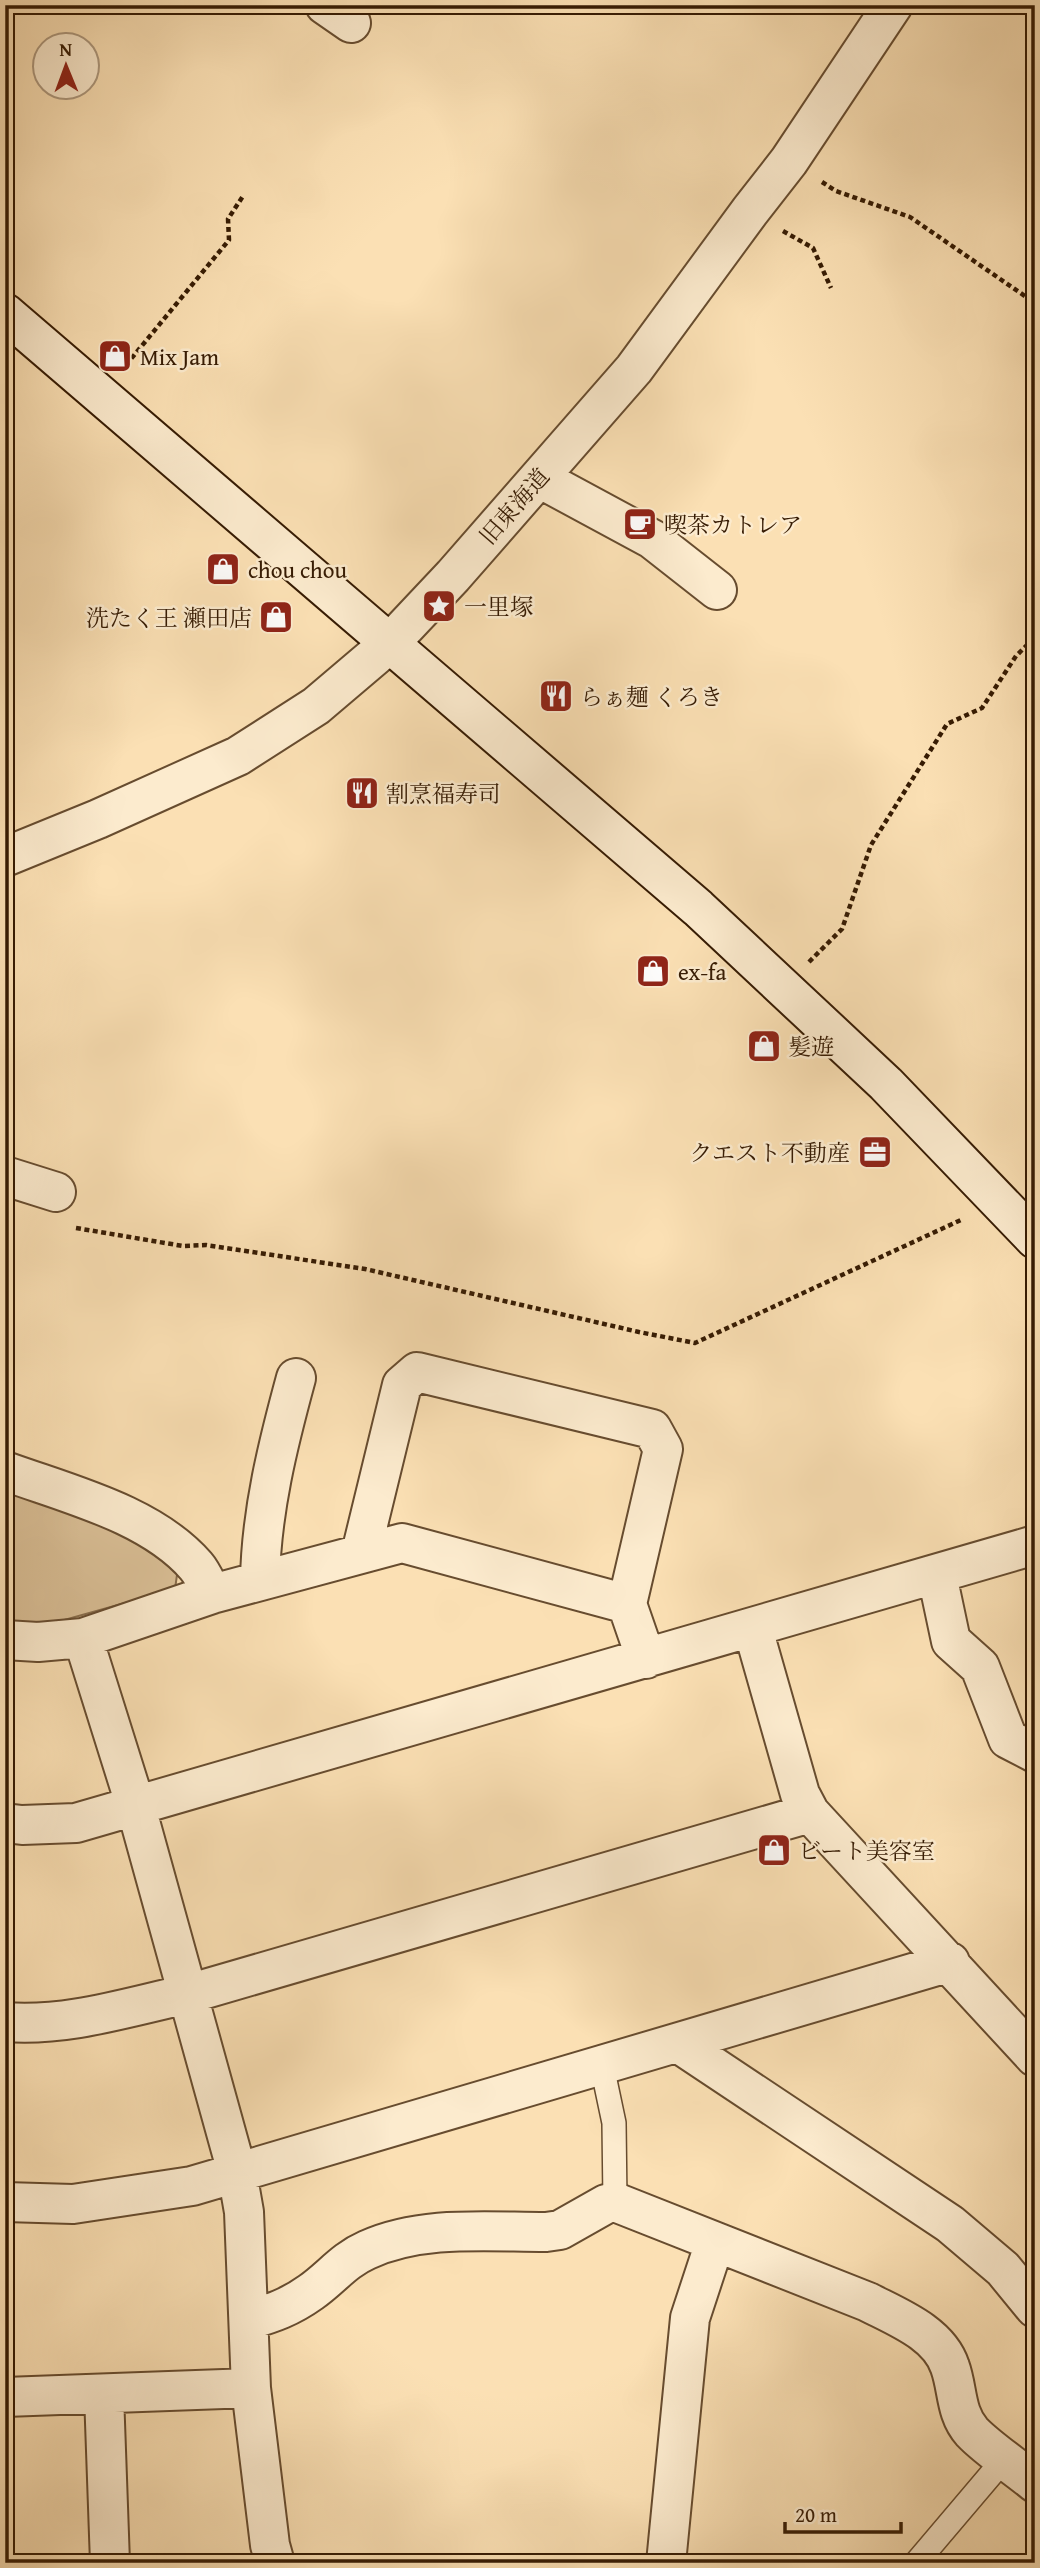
<svg xmlns="http://www.w3.org/2000/svg" width="1040" height="2568" font-family="'Gentium Book Plus','Noto Serif JP',serif">
<style>
.green{fill:#dabf96;stroke:#886d4c;stroke-width:2}
.lines{fill:none;stroke-linecap:round;stroke-linejoin:round}
.lane-casing{stroke:#674c2f;stroke-width:26}
.street-casing{stroke:#674c2f;stroke-width:42}
.secondary-casing{stroke:#361b03;stroke-width:42}
.path{stroke:#361b03;stroke-width:4.5;stroke-dasharray:5 3.5;stroke-linecap:butt}
.lane{stroke:#fcebce;stroke-width:23}
.street{stroke:#fcebce;stroke-width:38}
.secondary{stroke:#fcebce;stroke-width:38}
.labels{text-anchor:middle;dominant-baseline:central;stroke-width:5;stroke-linejoin:round;paint-order:stroke}
.poi-label{font-size:23px;fill:#361b03;stroke:#fcebce;text-anchor:start}
.street-label{font-size:23px;fill:#361b03;stroke:#fcebce}
</style>
<rect width="100%" height="100%" fill="#fbe0b4"/>
<filter id="stains"><feTurbulence type="fractalNoise" baseFrequency=".00286" numOctaves="4"/><feColorMatrix values="0 0 0 0 .2 0 0 0 0 .09 0 0 0 0 .02 0 0 0 .5 -.17"/></filter>
<radialGradient id="worn" r=".72"><stop offset=".6" stop-color="#630" stop-opacity="0"/><stop offset="1" stop-color="#630" stop-opacity=".3"/></radialGradient>
<path class="green" d="M5,1490L109,1524L178,1568L175,1589L50,1624L5,1623Z"/>
<g class="lines">
<g class="lane-casing">
<path id="lane" d="M602,2066L614,2123L615,2202
M916,2563L1005,2458"/>
</g>
<g class="street-casing">
<path id="street" d="M325,5L351,23
M539,478L652,539L717,590
M5,857L98,819L238,756L316,706L389,644L453,576L634,369L750,211L789,161L893,5
M5,1176L56,1192
M5,1471C68,1494 151,1514 196,1566C203,1574 207,1585 212,1594
M361,1553L402,1385L417,1372L652,1429L663,1449L627,1604
M937,1575L951,1641L980,1667L1008,1739L1035,1753
M260,1581C261,1512 278,1444 296,1378
M753,1629L800,1794L810,1813L1035,2057
M83,1638L136,1807L237,2172L244,2212L251,2388L270,2545L275,2563
M5,1640L38,1642L83,1638L212,1594L402,1543L627,1604L646,1659
M5,1823L22,1825L76,1823L1035,1545
M5,2022C67,2027 128,2007 188,1994L810,1813
M678,2043L950,2224L1003,2269L1035,2308
M5,2202L73,2204L192,2186L950,1962
M249,2320C273,2313 290,2307 311,2292C331,2278 344,2260 367,2250C422,2225 487,2232 546,2232L560,2230L606,2204L615,2202L868,2302C897,2317 939,2333 950,2367C958,2389 955,2413 972,2432C987,2448 1017,2468 1035,2483
M104,2394L110,2563
M5,2397L251,2388
M666,2563L690,2318L715,2242"/>
</g>
<g class="secondary-casing">
<path id="secondary" d="M5,313L698,908L886,1084L1035,1239"/>
</g>
<path class="path" d="M822,182L836,191L910,217L1035,303
M783,231L813,248L831,288
M126,365L229,240L228,219L243,196
M809,962L842,929L871,845L947,724L982,708L1016,656L1035,637
M76,1228L183,1246L206,1245L365,1269L639,1332L695,1343L963,1219"/>
<use href="#lane" class="lane"/>
<use href="#street" class="street"/>
<use href="#secondary" class="secondary"/>
</g>
<defs>
<g id="shop-square" transform="scale(1.75)"><rect x="-9" y="-9" width="18" height="18" rx="4" fill="#8f2418" stroke="#fcebce"/><path d="M-5-2.5h2.3a2.7 3.5 0 0 1 5.4 0H5L5.5 6h-11ZM-1.5-2.5h3a1.5 2.3 0 0 0-3 0Z" fill="#fff"/></g>
<g id="cafe-square" transform="scale(1.75)"><rect x="-9" y="-9" width="18" height="18" rx="4" fill="#8f2418" stroke="#fcebce"/><path d="M-5.5-4.5H6V0H3Q3 3.5 0 3.5H-2.5Q-5.5 3.5-5.5 0ZM3-3.2v2h1.7v-2ZM-6 4.5H4V6H-6Z" fill="#fff"/></g>
<g id="sight-square" transform="scale(1.75)"><rect x="-9" y="-9" width="18" height="18" rx="4" fill="#8f2418" stroke="#fcebce"/><path d="M0-6L1.8-2.2L6-1.7L2.9 1.2L3.7 5.4L0 3.3L-3.7 5.4L-2.9 1.2L-6-1.7L-1.8-2.2Z" fill="#fff"/></g>
<g id="restaurant-square" transform="scale(1.75)"><rect x="-9" y="-9" width="18" height="18" rx="4" fill="#8f2418" stroke="#fcebce"/><path d="M-5-6h1v4h1v-4h1v4h1v-4h1v5L-1.5 .5V6h-2V.5L-5-1ZM5-6V6H3V1.5H1.5Q1.5-4 5-6Z" fill="#fff"/></g>
<g id="office-square" transform="scale(1.75)"><rect x="-9" y="-9" width="18" height="18" rx="4" fill="#8f2418" stroke="#fcebce"/><path d="M-6-3h4V-5.5h4V-3h4V5H-6ZM-1-4.5V-3h2v-1.5ZM-6 0V1H6V0Z" fill="#fff"/></g>
</defs>
<g fill-rule="evenodd">
<use href="#shop-square" x="115" y="356"/>
<use href="#cafe-square" x="640" y="524"/>
<use href="#shop-square" x="223" y="569"/>
<use href="#sight-square" x="439" y="606"/>
<use href="#shop-square" x="276" y="617"/>
<use href="#restaurant-square" x="556" y="696"/>
<use href="#restaurant-square" x="362" y="793"/>
<use href="#shop-square" x="653" y="971"/>
<use href="#shop-square" x="764" y="1046"/>
<use href="#office-square" x="875" y="1152"/>
<use href="#shop-square" x="774" y="1850"/>
</g>
<g class="labels">
<g class="poi-label">
<text x="140" y="356">Mix Jam</text>
<text x="664" y="524">喫茶カトレア</text>
<text x="248" y="569">chou chou</text>
<text x="464" y="606">一里塚</text>
<text x="252" y="617" text-anchor="end">洗たく王 瀬田店</text>
<text x="580" y="696">らぁ麺 くろき</text>
<text x="386" y="793">割烹福寿司</text>
<text x="678" y="971">ex-fa</text>
<text x="788" y="1046">髪遊</text>
<text x="850" y="1152" text-anchor="end">クエスト不動産</text>
<text x="798" y="1850">ビート美容室</text>
</g>
<g class="street-label">
<text transform="translate(514 506) rotate(-49)">旧東海道</text>
</g>
</g>
<rect width="1040" height="2568" fill="none" stroke="#fbe0b4" stroke-width="28"/>
<rect x="7" y="7" width="1026" height="2554" fill="none" stroke="#361b03" stroke-width="3.5"/>
<rect x="14" y="14" width="1012" height="2540" fill="none" stroke="#361b03" stroke-width="2"/>
<g transform="translate(66 66) rotate(359)"><circle r="33" fill="#fcebce" stroke="#ad987d" stroke-width="2"/>
<path d="M0-5L12 26L0 18L-12 26Z" fill="#8f2418"/>
<text y="-10" font-size="19" font-weight="bold" text-anchor="middle" fill="#361b03">N</text>
</g>
<path d="M785 2522v10h116v-10" fill="none" stroke="#361b03" stroke-width="3.5"/>
<text x="795" y="2522" font-size="21" fill="#361b03" stroke="#fcebce" stroke-width="5" paint-order="stroke">20 m</text>
<rect width="100%" height="100%" filter="url(#stains)"/>
<rect width="100%" height="100%" fill="url(#worn)"/>
</svg>
